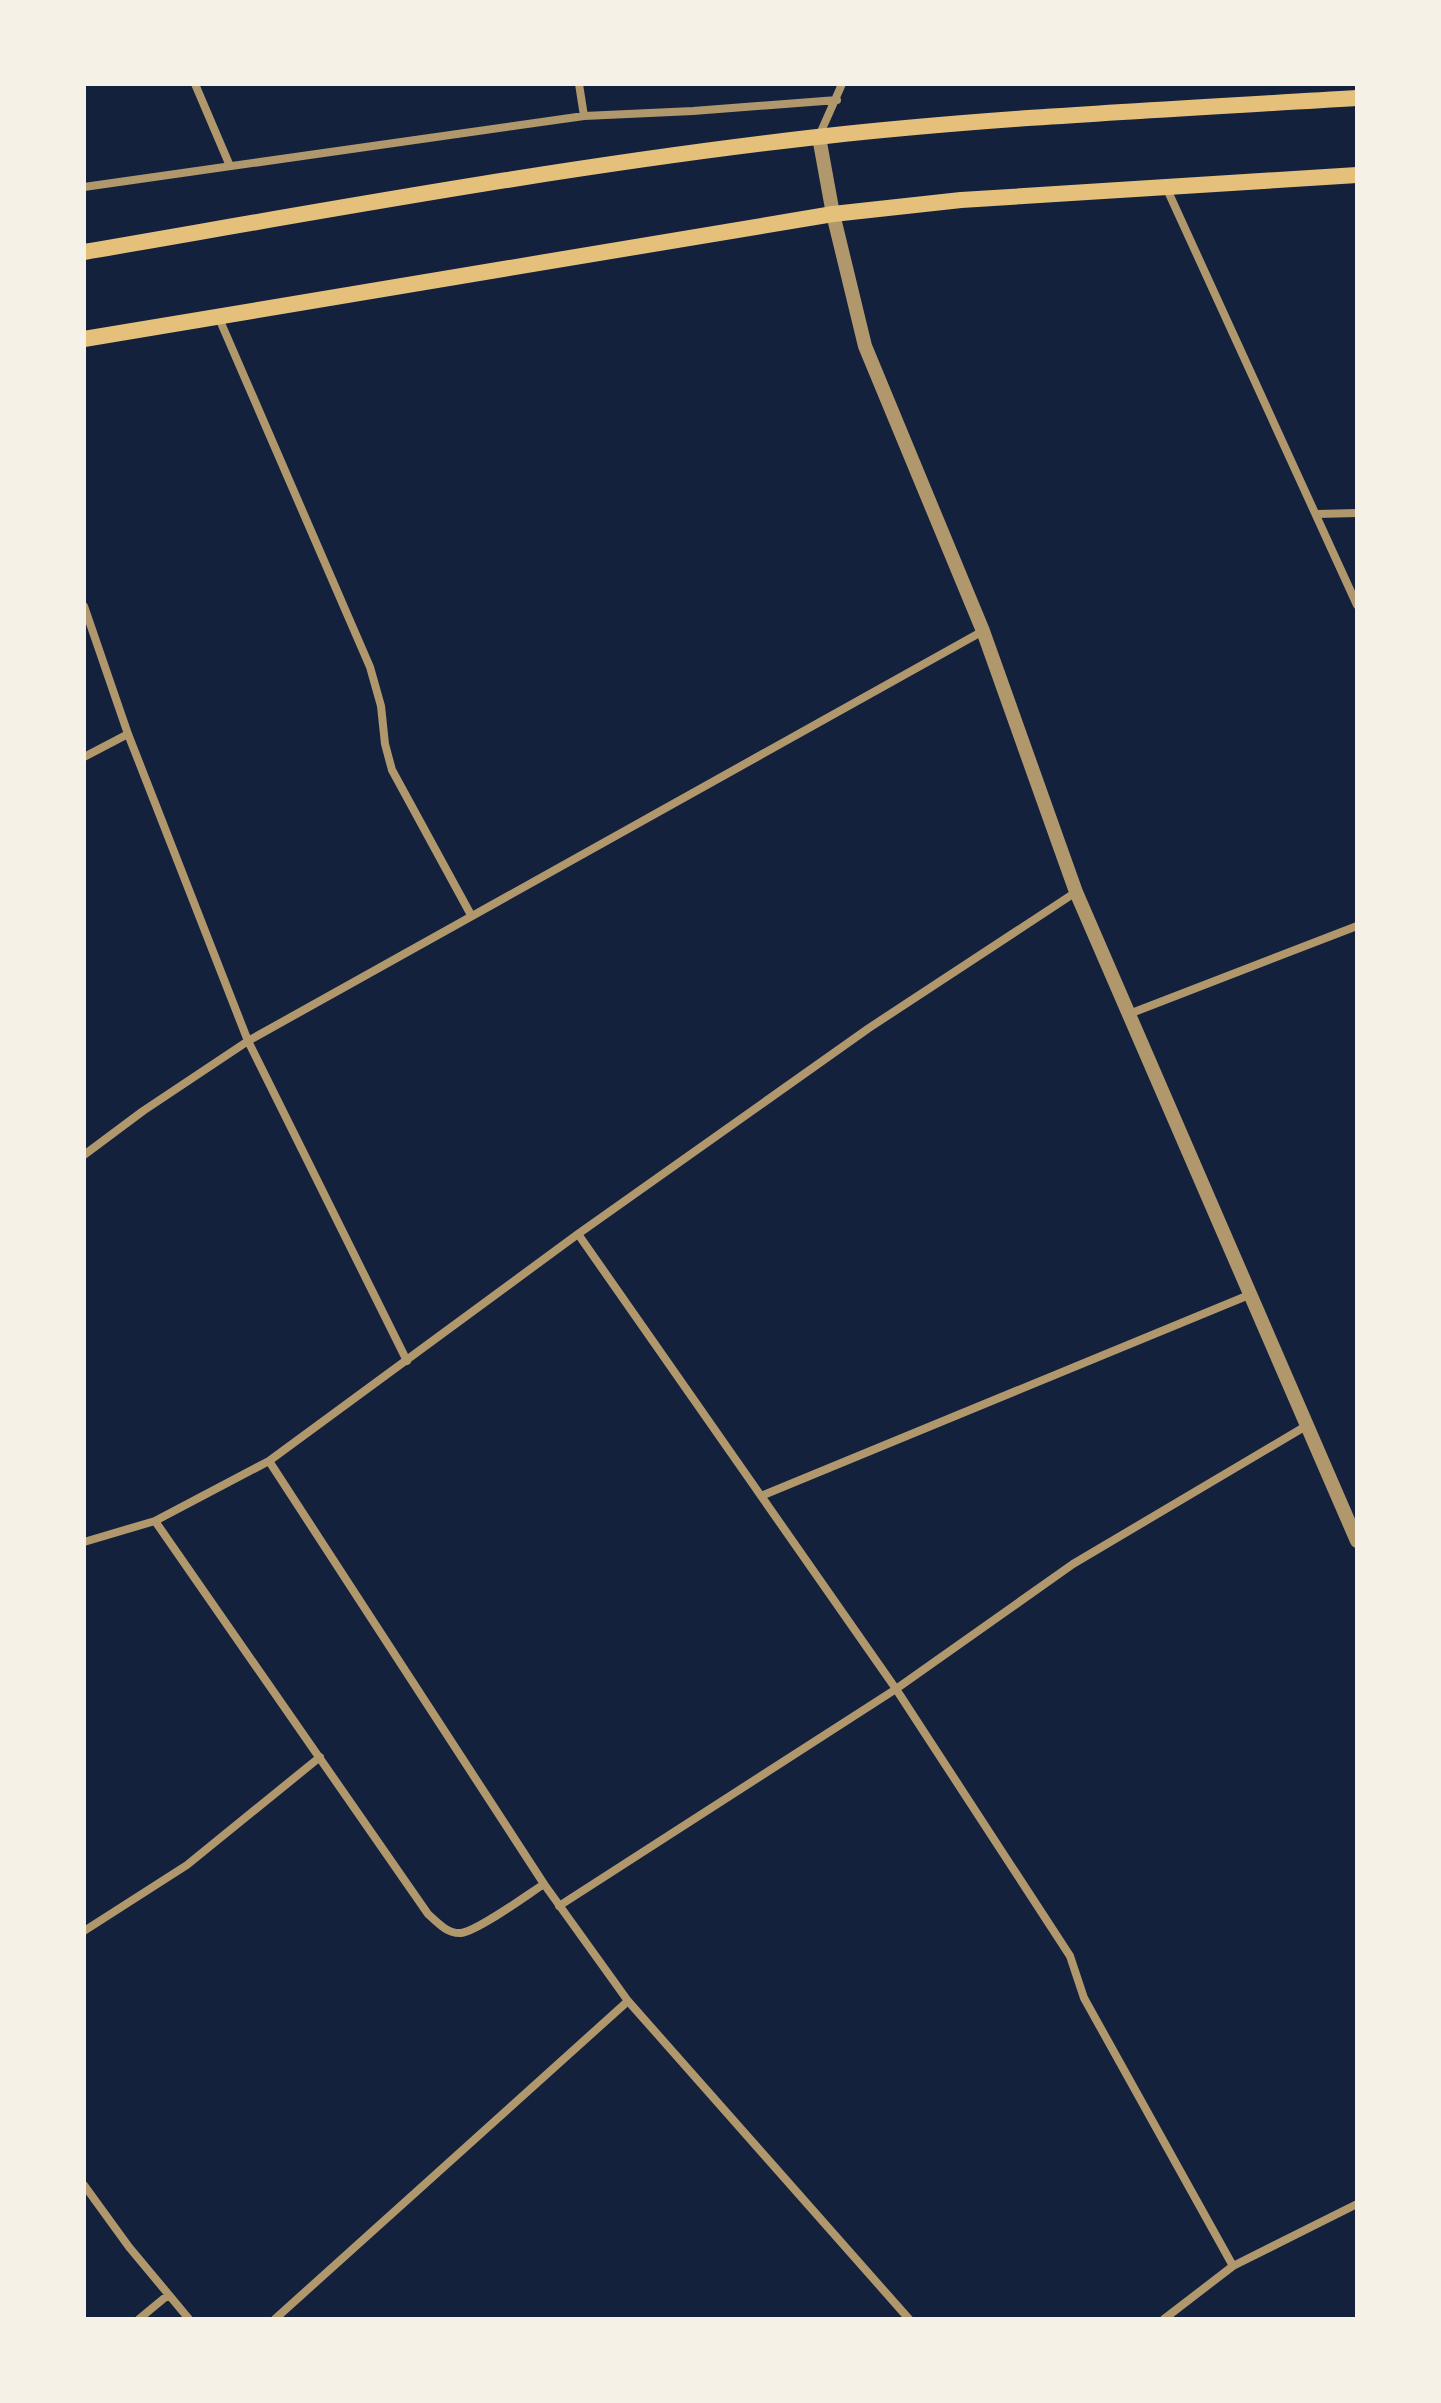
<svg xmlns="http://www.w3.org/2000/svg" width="1441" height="2403" font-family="'Golos Text',sans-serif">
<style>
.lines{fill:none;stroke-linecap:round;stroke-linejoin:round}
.minor{stroke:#b1986c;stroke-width:8}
.tertiary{stroke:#b1986c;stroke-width:14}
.secondary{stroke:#e5c07b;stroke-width:16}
</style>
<rect width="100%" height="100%" fill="#14213d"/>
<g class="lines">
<path class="minor" d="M195,84L230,166
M579,84L584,116
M819,136L842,84
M84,187L584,116L693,111L837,100
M1166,187L1357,605
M218,316L370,667L381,706L385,744L392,770L471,915
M1317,514L1357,513
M84,606L128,734L248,1041L407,1361
M84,757L128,734
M1129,1014L1357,926
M84,1155L143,1111L248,1041L983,631
M578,1234L896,1689L1070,1956L1084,1998L1233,2266
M269,1461L544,1884L628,2001L909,2319
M761,1496L1249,1295
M155,1521L428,1914C437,1922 447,1934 461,1933C478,1931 527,1895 544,1884
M84,1542L155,1521L269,1461L578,1234L869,1028L1076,892
M559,1906L896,1689L1073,1564L1306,1426
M84,1931L187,1865L320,1757
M84,2185L129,2247L189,2319
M139,2319L168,2295
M275,2319L628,2001
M1164,2319L1233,2266L1357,2204"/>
<path class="tertiary" d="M819,137L833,214L865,346L983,631L1076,892L1357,1541"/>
<path class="secondary" d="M84,252C328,210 571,165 817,137C996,117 1177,109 1357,98
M84,339L833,214L961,200L1357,175"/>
</g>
<rect width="1441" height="2403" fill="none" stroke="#f6f1e7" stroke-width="172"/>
</svg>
